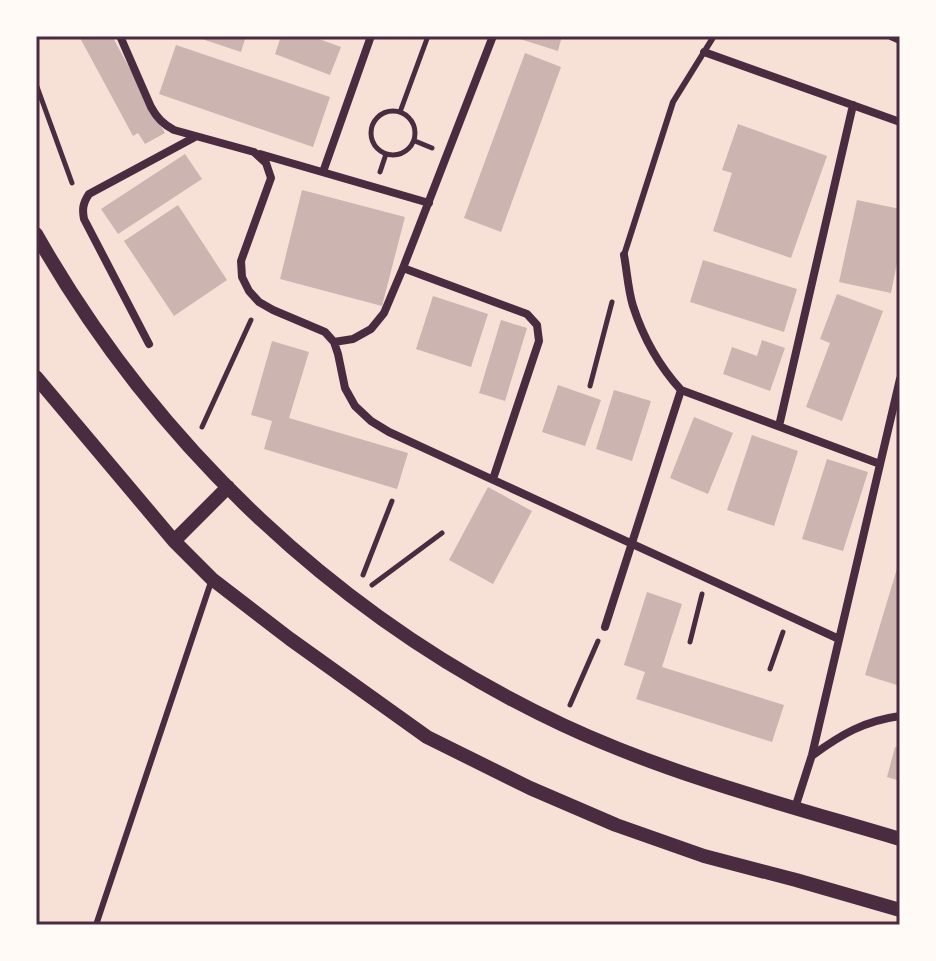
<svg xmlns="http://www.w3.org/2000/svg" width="936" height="961" font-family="'Open Sans',sans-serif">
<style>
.building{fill:#ccb4b1}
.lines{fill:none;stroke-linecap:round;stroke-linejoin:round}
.path{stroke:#4a2c40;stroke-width:5}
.service{stroke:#4a2c40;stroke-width:6}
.minor{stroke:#4a2c40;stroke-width:8}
.tertiary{stroke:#4a2c40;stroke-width:14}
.neatline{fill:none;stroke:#4a2c40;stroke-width:3}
</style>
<rect width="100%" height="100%" fill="#f7e1d7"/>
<path class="building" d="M79,36H112L165,133L145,144L138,133L133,136Z
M193,36H246L241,52Z
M281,36H320L319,39L341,47L330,75L275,54Z
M521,36H562L558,51L520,39Z
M176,45L330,97L313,147L159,94Z
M525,53L561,67L501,232L464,218Z
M738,124L827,156L791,258L713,231L732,173L722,170Z
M185,154L202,179L118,234L101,209Z
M302,190L405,217L382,306L280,279Z
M857,200L900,209V248L891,293L839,282Z
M178,205L227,280L174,316L124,241Z
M703,260L797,289L784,332L690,302Z
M837,294L883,311L842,421L806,407L830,343L820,339Z
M433,296L488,314L471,367L416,349Z
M501,320L527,328L505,401L479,393Z
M762,340L785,348L770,391L723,374L732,347L757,356Z
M272,341L309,352L289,418L408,453L397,489L264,449L272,421L251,415Z
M558,385L601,400L585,446L542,432Z
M614,390L651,401L632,461L596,449Z
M694,417L733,433L708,494L670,478Z
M752,435L798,451L774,526L727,510Z
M827,459L868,472L843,551L802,539Z
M488,487L532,511L493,584L449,560Z
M899,562H900V686L865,675Z
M647,592L682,604L662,667L784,705L772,742L636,699L645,672L624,665Z
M895,747L900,748V781L887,777Z"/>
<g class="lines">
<path class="path" d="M36,84L72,183
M371 133a22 22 0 1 1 44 0a22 22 0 1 1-44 0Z
M400,112L428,36
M415,141L432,148
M380,172L386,154
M590,386L612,302
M202,427L251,320
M363,575L392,501
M372,585L442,533
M690,642L702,594
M770,669L783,632
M570,705L598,641"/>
<path class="service" d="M624,255L673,102L714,36
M96,925L212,579"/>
<path class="minor" d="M120,36L151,107C157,118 163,124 174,130L254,152L266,163L271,178L241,261L242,277L249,291L259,302L273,310L325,332L334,342L338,354L345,388L355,406L371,421L389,432L839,639
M891,36L900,40
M704,52L900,122
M260,154L429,203
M323,172L371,36
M624,255C627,271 628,290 633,306C643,337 659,366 681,390L880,464
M403,268L527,314L537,325L539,341L493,479
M334,342L353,339L371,329L384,313L403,268L493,36
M149,344L84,219C82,209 83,203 89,194L195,137
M779,426L853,105
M605,627L681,390
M813,755C842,734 864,721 900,716
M795,808L812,755L900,379"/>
<path class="tertiary" d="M36,234C156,446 341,621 563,725C670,775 786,805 900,839
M36,377L174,541L212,579L290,639L427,737L530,788L616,825L704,856L796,880L900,910
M174,541L228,487"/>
</g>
<rect width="936" height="961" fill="none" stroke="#fffaf5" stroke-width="76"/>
<rect x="38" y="38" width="860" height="885" class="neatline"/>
</svg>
